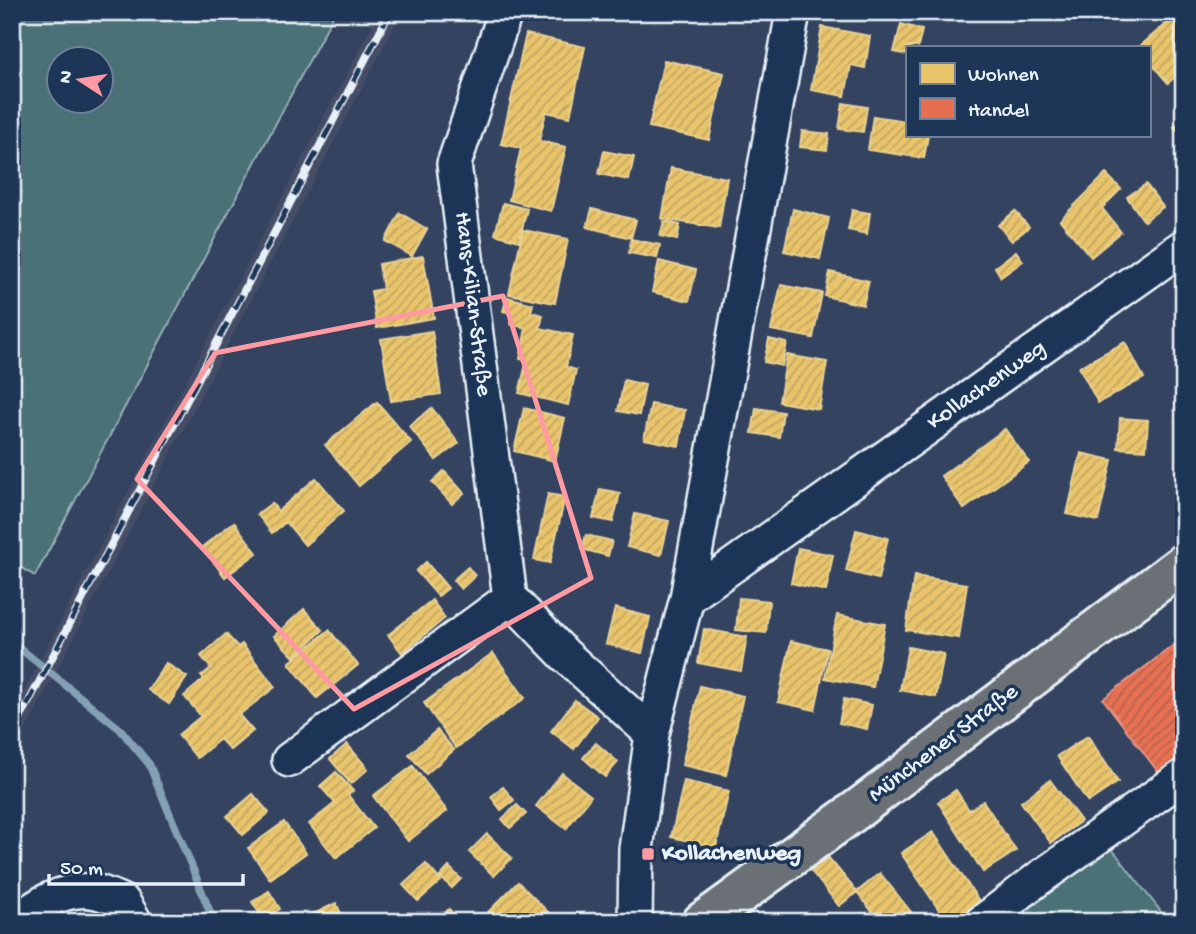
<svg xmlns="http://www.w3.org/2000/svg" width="1196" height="934" font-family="'Gochi Hand',sans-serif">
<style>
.built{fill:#444d66}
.green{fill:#487176;stroke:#98b1b7;stroke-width:2;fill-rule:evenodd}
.homes{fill:url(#homes-hatch);stroke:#e9d295;stroke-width:2}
.shops{fill:url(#shops-hatch);stroke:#e79683;stroke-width:2}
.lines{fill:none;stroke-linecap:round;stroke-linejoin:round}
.stream{stroke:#83a0b4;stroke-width:8}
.minor-casing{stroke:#e8f1f8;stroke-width:38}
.major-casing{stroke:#e8f1f8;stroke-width:44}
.minor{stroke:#1d3557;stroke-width:33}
.major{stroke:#6a7074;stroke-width:38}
.rail-casing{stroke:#e8f1f8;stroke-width:8}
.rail{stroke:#1d3557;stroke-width:5;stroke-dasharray:16;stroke-linecap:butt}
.marked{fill:none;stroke:#ff9aa2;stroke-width:5;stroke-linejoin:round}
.poi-dot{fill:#ff9aa2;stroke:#1d3557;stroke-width:2.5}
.labels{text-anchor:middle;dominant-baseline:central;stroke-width:7;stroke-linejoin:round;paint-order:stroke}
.street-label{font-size:24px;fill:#e8f1f8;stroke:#1d3557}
.poi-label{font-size:24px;font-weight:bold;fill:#e8f1f8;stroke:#1d3557;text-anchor:start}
</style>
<defs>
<pattern id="homes-hatch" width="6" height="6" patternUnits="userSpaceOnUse" patternTransform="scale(1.75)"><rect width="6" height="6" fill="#e9c46a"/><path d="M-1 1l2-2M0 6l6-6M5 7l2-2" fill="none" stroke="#c0a562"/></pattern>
<pattern id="shops-hatch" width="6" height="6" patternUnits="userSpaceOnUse" patternTransform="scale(1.75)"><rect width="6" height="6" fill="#e76f51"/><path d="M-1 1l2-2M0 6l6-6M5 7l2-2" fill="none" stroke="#b7634f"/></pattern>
</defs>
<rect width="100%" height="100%" fill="#344360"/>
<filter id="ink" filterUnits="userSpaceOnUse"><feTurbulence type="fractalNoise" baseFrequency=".0143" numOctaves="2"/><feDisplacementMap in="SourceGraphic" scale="14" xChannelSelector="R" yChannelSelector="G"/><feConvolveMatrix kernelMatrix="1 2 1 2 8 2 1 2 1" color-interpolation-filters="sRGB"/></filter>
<g filter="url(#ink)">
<path class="built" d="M379,12H402L12,756V714Z"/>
<path class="green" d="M12,12H335L35,576L12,562ZM60,60H102V102H60Z
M1109,845L1169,922H1006Z"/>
<path class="homes" d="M610,12H633L632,17Z
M1057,12H1091L1090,19L1056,16Z
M1178,13L1184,19V69L1168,83L1149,61V47H1139Z
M901,24L922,30L918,47H907V55L894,52Z
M822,27L870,36L865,68L851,65L845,96L811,90Z
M526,34L585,47L570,117L546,112L539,141L566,147L551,211L509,200L521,148L501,144Z
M664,60L724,73L709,140L649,127Z
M843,103L867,107L863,132L839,129Z
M873,116L907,121V135H928L924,158L868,150Z
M1184,121V139L1174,127Z
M802,131L829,134L827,150L800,147Z
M604,151L634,157L629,180L599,174Z
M671,168L727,178L719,228L662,219Z
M1106,174L1121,189L1102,208L1121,232L1091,257L1060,220Z
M1146,184L1163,207L1144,221L1127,197Z
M503,203L527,209L519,241L495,234Z
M592,209L636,220L631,238L587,227Z
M793,209L829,218L820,259L784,251Z
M852,210L870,213L867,234L848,230Z
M1015,211L1029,227L1012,241L998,225Z
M400,213L427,229L412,256L385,241Z
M664,221L680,225L677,240L660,236Z
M523,230L568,239L555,303L509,294Z
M631,239L660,245L657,258L629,253Z
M1016,251L1023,261L1001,277L995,267Z
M423,256L434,318L377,328L371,291L383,289L379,264Z
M659,261L696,270L689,301L652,292Z
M830,272L869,281L863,305L825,296Z
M781,285L822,293L813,338L771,330Z
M507,297L533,304L531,312L543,315L540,328L573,335L566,367L576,370L568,405L519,393L527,360L520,359L526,328L510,324L512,313L503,311Z
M432,331L441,394L391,401L381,339Z
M769,339L787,343L782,366L764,362Z
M1125,342L1144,378L1098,403L1079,367Z
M787,355L827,362L819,409L779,402Z
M624,380L645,385L639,415L618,411Z
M377,402L411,442L359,486L325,445Z
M651,404L685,410L679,446L644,439Z
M432,408L459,443L436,460L409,426Z
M524,408L565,418L555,461L514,451Z
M756,408L783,412L779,437L752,433Z
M1120,418L1148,420L1146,450L1118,448Z
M1005,429L1029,462L964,509L941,476Z
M1081,453L1112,460L1098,521L1067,514Z
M444,471L464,493L452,504L432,482Z
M316,478L344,511L305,545L286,522L272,533L257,514L272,503L278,511Z
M600,489L620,493L613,522L593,518Z
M548,494L565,497L550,563L534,560Z
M635,514L669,521L661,555L627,547Z
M234,522L257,553L225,577L202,547Z
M856,530L888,538L878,579L846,571Z
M586,535L612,541L608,556L582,549Z
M798,548L833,555L826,591L791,583Z
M426,562L448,588L438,596L416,571Z
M468,567L475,576L461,589L453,580Z
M914,576L967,584L959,638L906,630Z
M739,598L769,601L766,633L736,630Z
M432,600L445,618L402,653L388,635Z
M615,608L650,617L642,653L606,644Z
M304,609L323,630L294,657L274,636Z
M837,615L885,624L873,687L825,678Z
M704,629L747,637L741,671L698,663Z
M329,630L358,665L317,698L289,663Z
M226,634L238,647L242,644L275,687L239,715L253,731L230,750L220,739L197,758L178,735L201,716L184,696L204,679L201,676L211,668L201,656Z
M791,641L828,649L815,710L778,702Z
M908,647L944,654L936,697L900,690Z
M493,653L525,698L456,748L424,703Z
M166,663L187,677L169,704L148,690Z
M700,686L743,696L726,775L682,765Z
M844,699L872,705L867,729L839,723Z
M575,700L598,717L574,749L551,731Z
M437,730L454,750L426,774L409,754Z
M1088,736L1118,782L1088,802L1057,756Z
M596,743L618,762L605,777L583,758Z
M347,744L368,769L351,784L330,759Z
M413,766L447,811L408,841L373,796Z
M336,772L353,791L348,795L374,828L336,858L309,824L335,803L320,786Z
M562,773L591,796L566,829L536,806Z
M1050,780L1081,821L1051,843L1021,802Z
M684,781L729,791L716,847L671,837Z
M503,787L514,800L501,810L491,797Z
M956,790L969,810L983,801L1016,851L983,872L938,802Z
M253,794L269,813L243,835L227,816Z
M517,805L526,814L510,828L502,819Z
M284,822L306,853L270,879L248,848Z
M933,832L981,904L954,922H947L901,853Z
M487,834L512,858L494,876L469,852Z
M828,857L857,892L839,906L811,871Z
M426,864L441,881L418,901L403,885Z
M449,867L461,879L452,888L440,877Z
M880,873L919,922H880L857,892Z
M518,882L549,913L541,922H493L486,914Z
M269,891L280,909L263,919L252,902Z
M336,903L345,922H297Z
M449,909L460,922H435Z"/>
<path class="shops" d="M1174,645L1184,658V754L1159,773L1103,699Z"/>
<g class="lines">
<path class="stream" d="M12,642L120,729L149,764L194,872L214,922"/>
<g class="minor-casing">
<path id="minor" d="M504,16L454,164L510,598L565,655L652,734
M687,598L1184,246
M289,760L510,598
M17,922C37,904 64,888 92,891C102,892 114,898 123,902L135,922
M635,922L636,849L652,734L687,598L793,12
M982,922L1038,879L1184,776"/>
</g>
<g class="major-casing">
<path id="major" d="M702,922L859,808L1184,563"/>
</g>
<use href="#minor" class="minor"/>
<use href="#major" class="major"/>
<g class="rail-casing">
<path id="rail" d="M12,734L390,12"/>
</g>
<use href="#rail" class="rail"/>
</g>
</g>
<path class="marked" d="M503,296L591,578L354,709L137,479L215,353Z"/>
<rect class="poi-dot" x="641" y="847" width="14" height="14" rx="3.5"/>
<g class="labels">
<g class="street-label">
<text transform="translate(472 304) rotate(83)">Hans-Kilian-Straße</text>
<text transform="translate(987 386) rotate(-35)">Kollachenweg</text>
<text transform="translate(944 744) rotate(-37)">Münchener Straße</text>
</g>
<g class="poi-label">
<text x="662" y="854">Kollachenweg</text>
</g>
</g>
<rect width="1196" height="934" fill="none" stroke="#1d3557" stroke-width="42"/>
<rect x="21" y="21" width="1154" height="892" fill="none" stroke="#e8f1f8" stroke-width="2.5" filter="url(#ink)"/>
<rect x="906" y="46" width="245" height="91" fill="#1d3557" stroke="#6e8097" stroke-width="2"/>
<rect x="920" y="63" width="35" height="21" fill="#e9c46a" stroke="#6e8097" stroke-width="2"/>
<text x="968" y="80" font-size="21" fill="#e8f1f8">Wohnen</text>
<rect x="920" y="98" width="35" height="21" fill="#e76f51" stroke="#6e8097" stroke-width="2"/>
<text x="968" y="116" font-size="21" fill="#e8f1f8">Handel</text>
<g transform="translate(80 80) rotate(282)"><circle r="33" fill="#1d3557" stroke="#6e8097" stroke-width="2"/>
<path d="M0-5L12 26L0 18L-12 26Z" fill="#ff9aa2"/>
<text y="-10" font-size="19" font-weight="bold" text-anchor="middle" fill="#e8f1f8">N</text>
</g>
<path d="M49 874v10h194v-10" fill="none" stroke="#e8f1f8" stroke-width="3.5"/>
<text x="60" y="874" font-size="21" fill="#e8f1f8" stroke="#1d3557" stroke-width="5" paint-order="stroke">50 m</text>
</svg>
